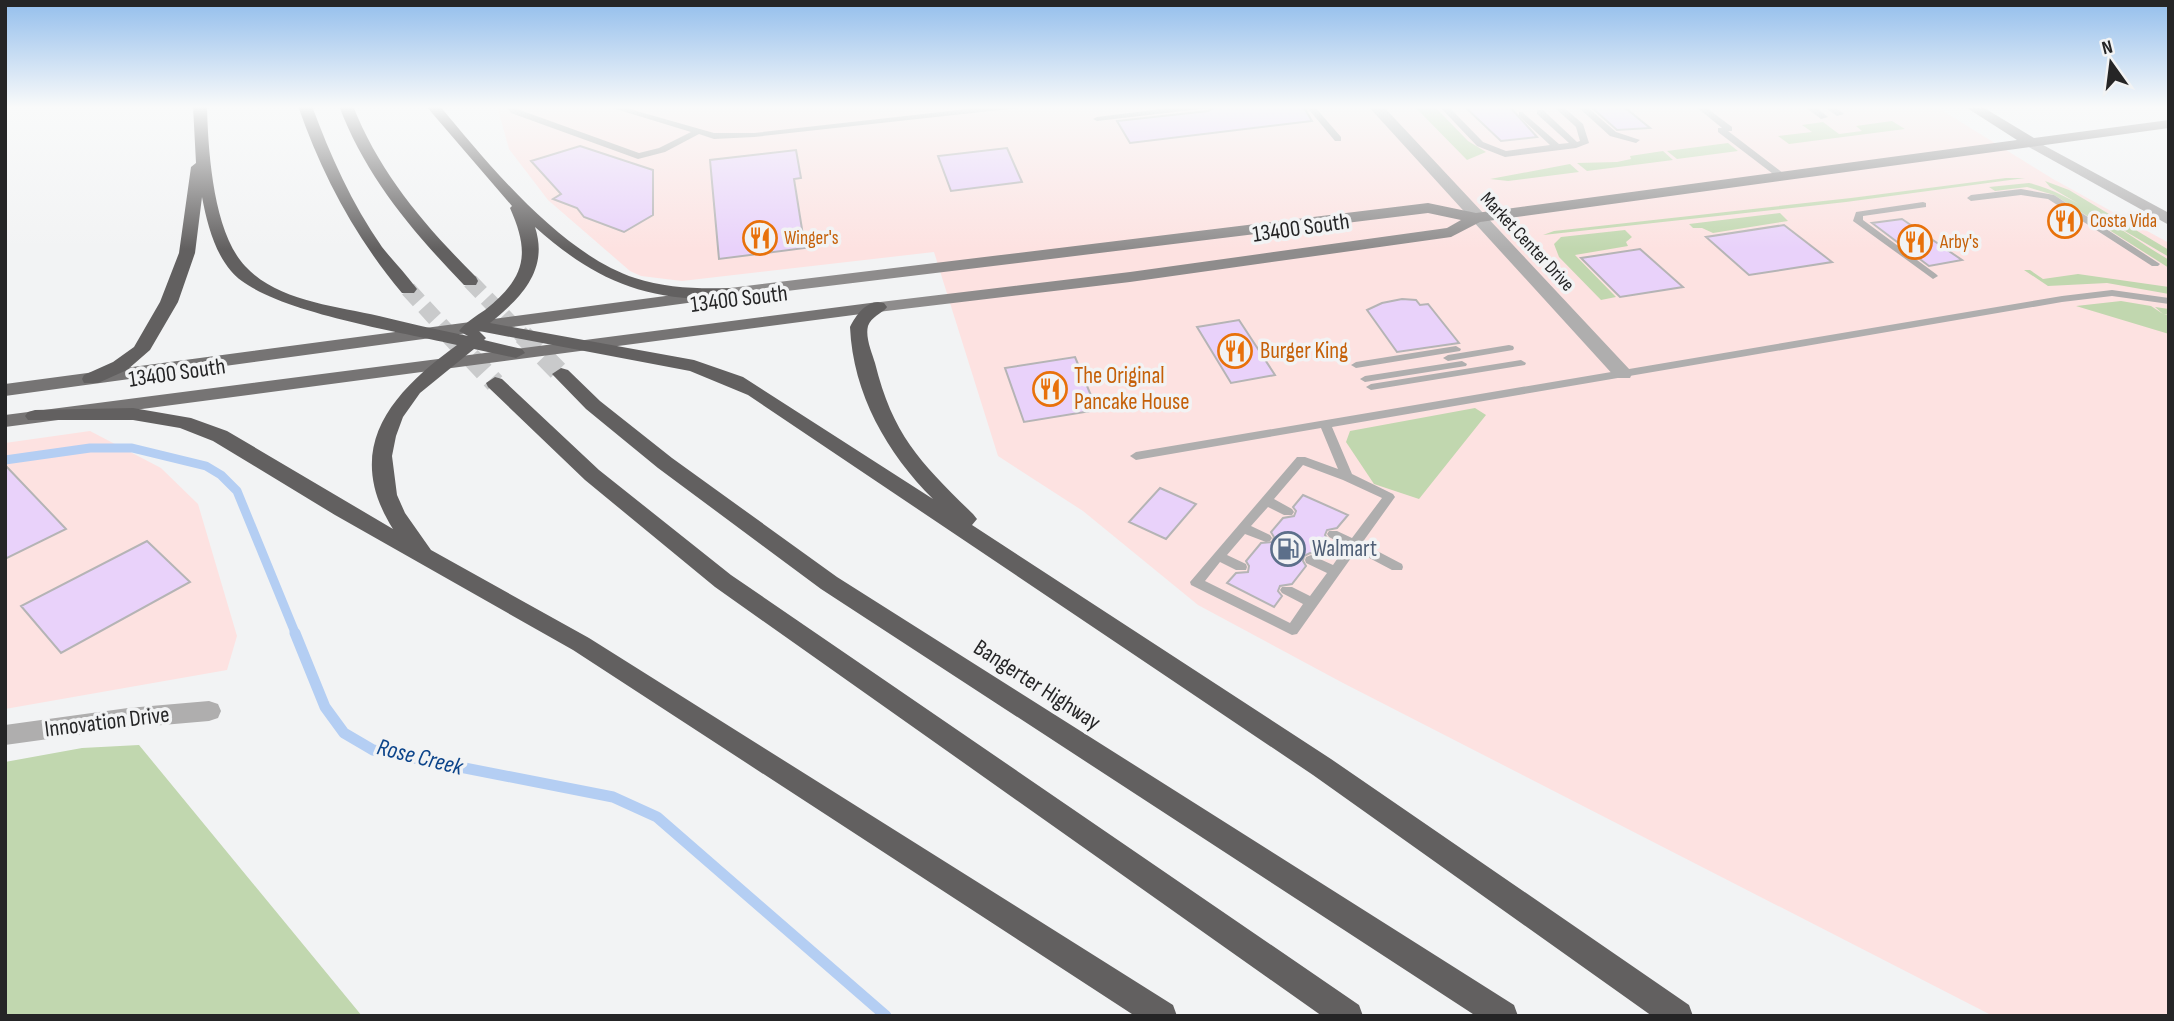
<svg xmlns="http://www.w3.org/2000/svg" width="2174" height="1021" font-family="'Sofia Sans Condensed',sans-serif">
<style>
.commercial{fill:#fde2e1}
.green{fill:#c1d7af}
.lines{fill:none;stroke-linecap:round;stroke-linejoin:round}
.stream-far1{stroke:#b4cef3;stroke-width:9}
.stream{stroke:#b4cef3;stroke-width:11}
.building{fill:#e9d2fa;stroke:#b5b4b5;stroke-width:2}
.motorway-tunnel-far1{stroke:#c9cacb;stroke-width:16;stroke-dasharray:16 8;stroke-linecap:butt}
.motorway-tunnel{stroke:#c9cacb;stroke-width:20;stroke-dasharray:20 10;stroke-linecap:butt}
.service{fill:#afaeae;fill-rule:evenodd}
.minor{fill:#afaeae;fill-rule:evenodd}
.tertiary{fill:#afaeae;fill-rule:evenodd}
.secondary{fill:#8e8c8c;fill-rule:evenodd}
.primary{fill:#767474;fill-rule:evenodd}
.motorway{fill:#626060;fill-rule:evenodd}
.labels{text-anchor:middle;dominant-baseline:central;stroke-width:7;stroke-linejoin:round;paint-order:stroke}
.far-food-label{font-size:19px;fill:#c56008;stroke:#f2f3f4;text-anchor:start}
.far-street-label{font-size:19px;fill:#252526;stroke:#f2f3f4}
.street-label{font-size:23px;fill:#252526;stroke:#f2f3f4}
.food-label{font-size:23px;fill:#c56008;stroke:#f2f3f4;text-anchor:start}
.service-label{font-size:23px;fill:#4e5e75;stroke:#f2f3f4;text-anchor:start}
.water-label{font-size:24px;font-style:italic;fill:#0c448a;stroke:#f2f3f4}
</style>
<rect width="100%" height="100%" fill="#f2f3f4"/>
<path class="commercial" d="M497,106H1935L2053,179L2169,243V1016H1993L1343,683L1198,605L1083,511L998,456L934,252L682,281L641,276L630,271L548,200L509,149Z
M90,431L161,468L198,504L237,636L227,670L5,709V443Z"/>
<path class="green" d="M1414,106H1434L1468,141L1486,152L1467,160Z
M1892,121L1905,129L1789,144L1778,136L1812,132L1802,125L1823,122L1839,134L1862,131L1856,126Z
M1728,143L1738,151L1677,159L1667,151Z
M1663,151L1673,160L1587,171L1577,163L1617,162L1631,159L1630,156Z
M1570,164L1579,172L1508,181L1490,179Z
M2006,178H2025L1846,202L1543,235L1554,231L1851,198Z
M2045,181L2069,190L2169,250V257L2050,187Z
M2029,183C2070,192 2131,237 2169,260V268L2054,195L2027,187L1995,191L1989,187Z
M1780,213L1788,221L1713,233L1702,228H1693L1689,224Z
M1625,230L1632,237L1626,242L1628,246L1575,255L1616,297L1601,300L1559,257L1554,244L1561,237Z
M2024,270H2030L2043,279L2078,274L2169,287V294L2107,283L2048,286Z
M2121,301L2151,306L2163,314L2155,307L2169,309V315L2164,314L2169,316V334L2076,306Z
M1475,408L1486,415L1419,499L1374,484L1346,442L1350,431Z
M139,745L362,1016H5V762L82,748Z"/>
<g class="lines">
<path class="stream-far1" d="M5,460L90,448H132L206,466L221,475L237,491L296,635"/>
<path class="stream" d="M295,633L325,707L344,733L373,750L613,797L657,817L886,1016"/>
</g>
<path class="building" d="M1216,106H1303L1312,121L1130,143L1117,121L1208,111Z
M1464,106H1509L1537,137L1501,141Z
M1590,106H1623L1650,128L1617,130Z
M580,146L653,170V215L624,232L584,217L577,208L553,199L561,194L531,161Z
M1007,148L1022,182L951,191L938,156Z
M796,150L801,178L794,179L805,248L719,259L710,160Z
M1902,219L1962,260L1929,266L1872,223Z
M1784,225L1832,262L1749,275L1706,237Z
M1640,249L1683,287L1620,297L1581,258Z
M1402,299L1416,300L1420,305L1428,304L1459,343L1397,352L1367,310L1382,303Z
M1239,320L1275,375L1231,383L1197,327Z
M1075,357L1097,410L1024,422L1005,368Z
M5,465L66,529L5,559Z
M1160,488L1196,504L1166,539L1129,522Z
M1303,495L1348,515L1337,528L1327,530L1325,535L1328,539L1316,554L1310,553L1304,556L1303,561L1306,566L1292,584L1280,586L1278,591L1282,596L1274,607L1227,583L1236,573L1248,572L1249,566L1246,561L1261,543L1272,542L1274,537L1271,532L1283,518L1294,516L1296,511L1293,507Z
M147,541L190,582L61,653L21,606Z"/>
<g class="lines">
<path class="motorway-tunnel-far1" d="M470,281L524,337
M408,289L452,337"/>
<path class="motorway-tunnel" d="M450,335L495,383
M523,335L561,374"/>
<path class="service" d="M506,106H514L517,109L639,153L659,148L691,132L606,106H619L714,133H754L995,106H1023L1019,108L754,137L714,139L699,134L665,152L638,159L511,113Z
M1186,106H1212L1208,108L1097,121L1093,119L1097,117Z
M1306,106H1314L1341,137V141H1335Z
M1439,106H1448L1483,142L1506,151L1550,145L1519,116V112H1522L1559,144L1569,143L1537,114V110H1543L1577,142L1580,141L1576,127L1553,106H1562L1583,124L1589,143L1576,148L1505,157L1477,146Z
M1577,106H1586L1616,132L1640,140L1636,143L1610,136Z
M1695,106H1704L1732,127V131H1728L1783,173V177H1777L1718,132V128H1722Z
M1804,106H1814L1828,117L1821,119Z
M1823,106H1833L1844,114L1837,116Z
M2021,189L2054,195L2160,264L2158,266H2152L2048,199L2021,195L1971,201L1967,198L1971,195Z
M1923,202L1926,203V207L1863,216V220L1936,274L1938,276L1933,279L1853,221L1856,212Z
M2112,290L2169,298V304L2112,296L2062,302L1332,427L1352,474L1393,494L1395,497L1362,543L1402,564L1403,567L1402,570H1392L1356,551L1297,634L1292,635L1191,585L1190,582L1297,457H1305L1338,469L1321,428L1136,460L1130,456L1136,452L2062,296ZM1303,465L1343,480L1382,498L1352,538L1337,531H1329L1327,534L1329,537L1346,546L1333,565L1311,555L1306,557L1305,560L1306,563L1327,573L1310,596L1292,587H1282L1280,590L1282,593L1303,604L1290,623L1205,581L1220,562L1236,570H1246L1247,567L1246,564L1227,555L1245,534L1266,542L1270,541L1272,538L1270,535L1251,526L1268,507L1284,515H1292L1294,512L1292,509L1274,499Z
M1509,345L1513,346L1514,348L1513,350L1448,361L1443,358L1448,355Z
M1456,346L1461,349L1460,351L1356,368L1351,365L1356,362Z
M1521,360L1526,363L1525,365L1371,390L1366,387L1371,384Z
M1462,361L1467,364L1466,366L1365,382L1360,379L1365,376Z"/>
<path class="minor" d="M1368,106H1383L1630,370L1632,374L1630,378H1616Z
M209,701L218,704L221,711L218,718L209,721L128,728L5,745V725L128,708Z"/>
<path class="tertiary" d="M2032,139L2169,213V225L2027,146L2025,143L2027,140Z"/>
<path class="secondary" d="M1964,106H1981L2034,138L2169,120V128L1480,222L1451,237L1130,282L878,312L869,307L872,303L1130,272L1447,228L1461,220L1428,213L730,298L721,293L730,288L1428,203L1476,213L2017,140Z"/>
<path class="primary" d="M718,289L724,290L727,294L724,298L5,396V384Z
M878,302L887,307L884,311L5,427V415Z"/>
<path class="motorway" d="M193,106H207C208,150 213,232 245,266C277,301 335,306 379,316C408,323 438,330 468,336L459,331C466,322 476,316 485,310C525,278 531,255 510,208L512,206L426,106H440C488,164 561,254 635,278C665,288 698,289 730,288L739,293C731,302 714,299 703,299C632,297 587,273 535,227C549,270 521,298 490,323L694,360L743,377L933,499C887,453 853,394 850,327C857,314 867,299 884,303L887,307C881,314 871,317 868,326C865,337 872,353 875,363C893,436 921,463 973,514L977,519L972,525L1331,759L1689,1005L1693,1016H1652L1313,775L748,395L690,371L479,331L486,338L484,340L522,349L525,353L516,358L474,349L420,393L403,417L396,436L392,456L397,495L405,513L431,550L589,638L1173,1005L1177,1016H1135L573,650L335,515L213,441L180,428L133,420H28L25,416L28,412L35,410L133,408L191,418L227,431L393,529C342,448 391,393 457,345C403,332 264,311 231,271C214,251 207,223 202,197L195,253L178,302L150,350L127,370L98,383H84L82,379L84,375L113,362L134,347L160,302L179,253L191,167L196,163Z
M298,106H312C330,155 352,204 382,247C393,261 406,274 417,289L414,293H402C355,237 322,175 298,106Z
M339,106H353C380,174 425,226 476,277L478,281L476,285H464C412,231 366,177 339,106Z
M561,368L568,370L600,401L672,458L837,577L1514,1005L1518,1016H1476L821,589L658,468L586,409L552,374Z
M495,377L502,379L599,470L731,575L1359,1005L1363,1016H1322L715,587L585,480L488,387L486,383Z"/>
</g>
<linearGradient id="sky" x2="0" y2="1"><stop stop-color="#93beec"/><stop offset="0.43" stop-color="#f9fafa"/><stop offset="1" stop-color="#f9fafa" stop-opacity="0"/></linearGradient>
<rect width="2174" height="249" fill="url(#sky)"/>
<defs>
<g id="restaurant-ring" transform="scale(1.75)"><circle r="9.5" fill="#f2f3f4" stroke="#e8710a" stroke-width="1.5"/><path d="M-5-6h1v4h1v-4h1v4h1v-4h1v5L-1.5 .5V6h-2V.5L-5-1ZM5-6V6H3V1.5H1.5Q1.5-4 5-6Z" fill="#e8710a"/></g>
<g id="fuel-ring" transform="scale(1.75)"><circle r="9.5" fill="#f2f3f4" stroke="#5c6f8a" stroke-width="1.5"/><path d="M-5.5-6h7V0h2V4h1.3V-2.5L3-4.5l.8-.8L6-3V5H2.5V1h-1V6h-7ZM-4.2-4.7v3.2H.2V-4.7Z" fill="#5c6f8a"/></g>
</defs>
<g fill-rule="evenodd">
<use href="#restaurant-ring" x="2065" y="221"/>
<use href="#restaurant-ring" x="760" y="238"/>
<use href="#restaurant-ring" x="1915" y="242"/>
<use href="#restaurant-ring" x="1235" y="351"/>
<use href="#restaurant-ring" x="1050" y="389"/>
<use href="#fuel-ring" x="1288" y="549"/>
</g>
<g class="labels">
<g class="far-food-label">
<text x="2090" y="221">Costa Vida</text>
<text x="784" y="238">Winger's</text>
<text x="1940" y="242">Arby's</text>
</g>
<g class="far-street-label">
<text transform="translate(1527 242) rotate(47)">Market Center Drive</text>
</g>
<g class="street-label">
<text transform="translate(1301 228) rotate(-8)">13400 South</text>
<text transform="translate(739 299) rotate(-7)">13400 South</text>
<text transform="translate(177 373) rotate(-8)">13400 South</text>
<text transform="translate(1037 685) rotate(33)">Bangerter Highway</text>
<text transform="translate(107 722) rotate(-7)">Innovation Drive</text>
</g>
<g class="food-label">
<text x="1260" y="351">Burger King</text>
<text x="1074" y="376">The Original<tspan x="1074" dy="26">Pancake House</tspan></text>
</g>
<g class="service-label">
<text x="1312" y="549">Walmart</text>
</g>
<g class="water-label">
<text transform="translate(420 757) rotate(14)">Rose Creek</text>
</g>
</g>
<rect width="2174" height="1021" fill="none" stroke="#252526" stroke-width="14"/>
<g transform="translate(2111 63) rotate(346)" stroke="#f2f3f4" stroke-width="5" paint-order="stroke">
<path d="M0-5L12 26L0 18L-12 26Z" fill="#252526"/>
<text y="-10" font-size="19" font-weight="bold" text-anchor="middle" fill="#252526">N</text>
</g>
</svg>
